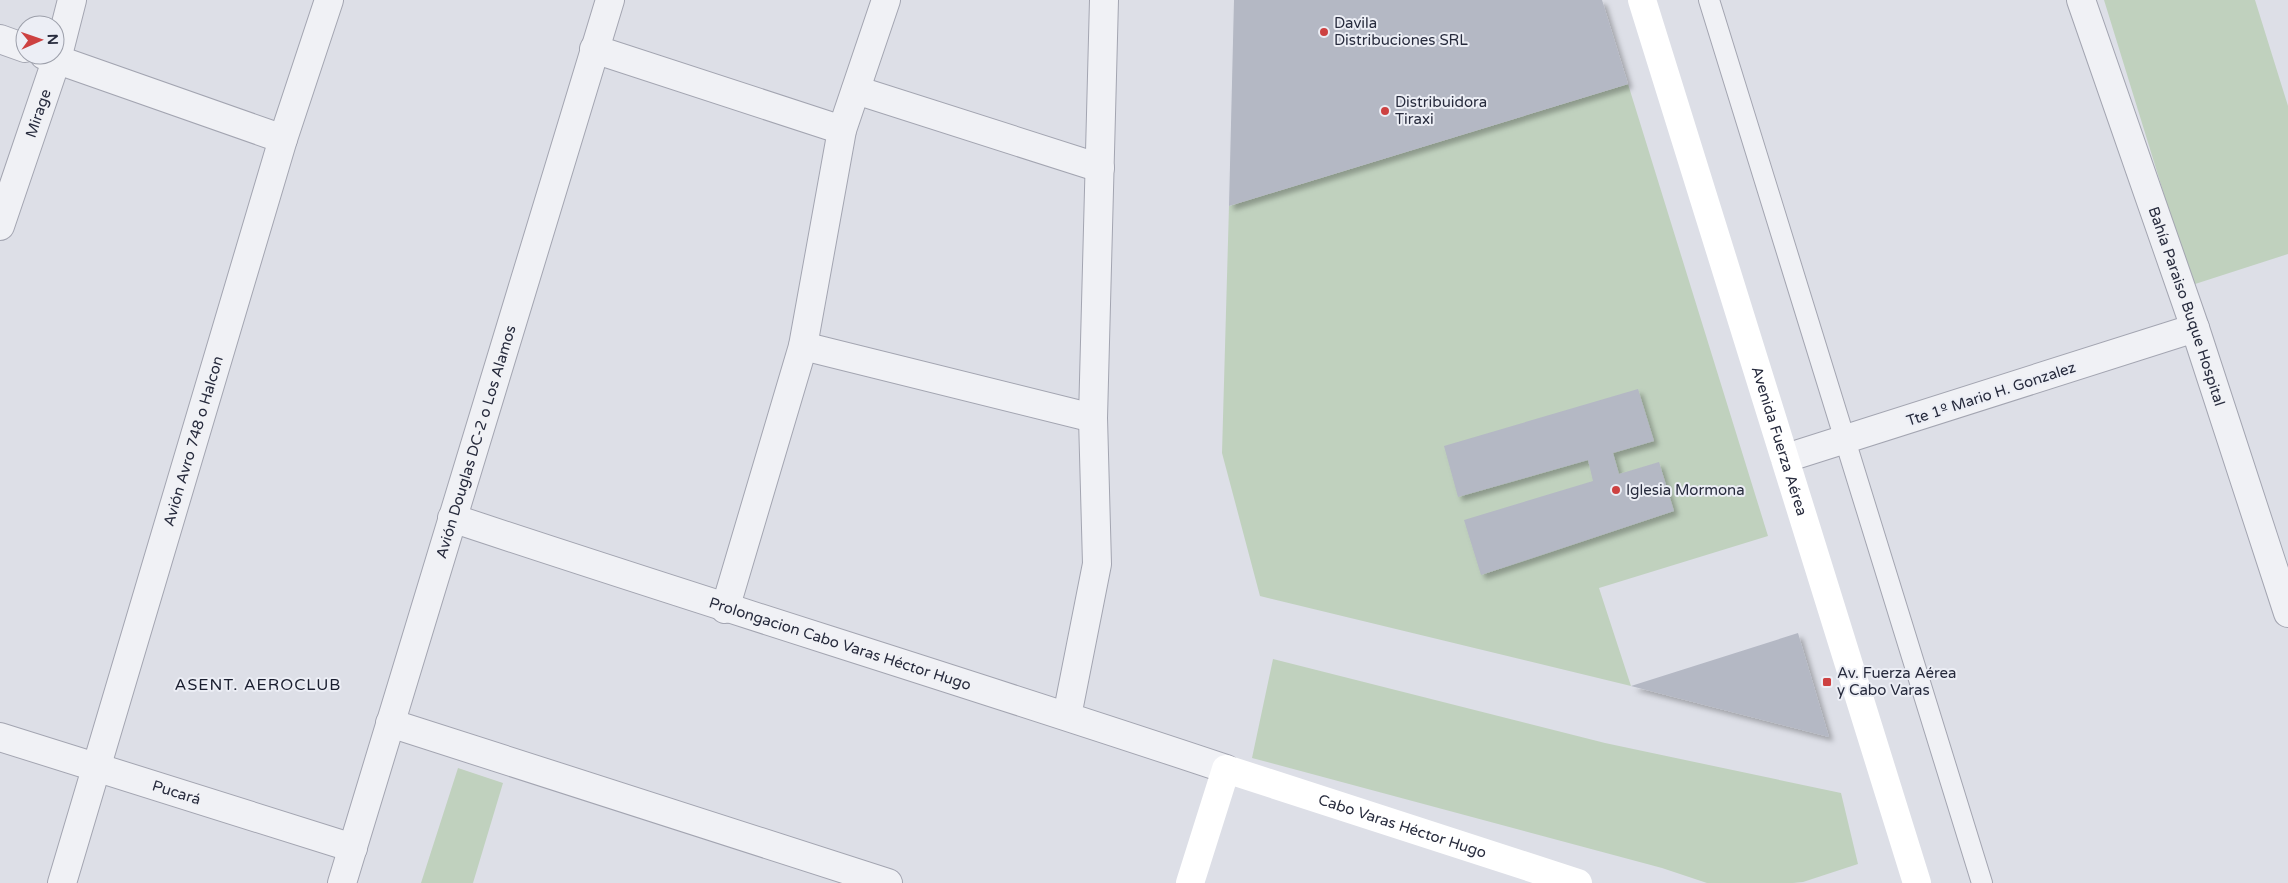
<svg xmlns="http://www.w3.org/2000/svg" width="2288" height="883" font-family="'Varela Round',sans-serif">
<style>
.green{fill:#c0d1be}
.building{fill:#b4b8c4;filter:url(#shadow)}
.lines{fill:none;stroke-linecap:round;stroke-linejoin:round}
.lane-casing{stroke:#a3a5b1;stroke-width:22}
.street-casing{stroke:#a3a5b1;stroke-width:30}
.lane{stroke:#f0f1f5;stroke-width:20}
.street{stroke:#f0f1f5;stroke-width:28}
.secondary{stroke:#fff;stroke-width:28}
.poi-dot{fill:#cd4141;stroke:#eceef5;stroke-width:2}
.labels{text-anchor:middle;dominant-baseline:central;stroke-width:4;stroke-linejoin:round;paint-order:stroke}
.poi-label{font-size:15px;fill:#272b3d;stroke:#eceef5;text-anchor:start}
.street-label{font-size:15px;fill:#272b3d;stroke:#eceef5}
.neighbourhood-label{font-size:16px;letter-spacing:1px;fill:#191d2e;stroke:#eceef5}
</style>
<defs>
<filter id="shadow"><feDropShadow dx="4.5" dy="4.5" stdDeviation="2.5" flood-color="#0004"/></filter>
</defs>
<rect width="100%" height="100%" fill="#dddfe7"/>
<path class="green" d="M2104,0H2255L2288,106V254L2192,285Z
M1628,84L1768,536L1599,588L1631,686L1260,596L1222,453L1229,206Z
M1273,659L1605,743L1841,793L1858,864L1803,882L1793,883H1707L1662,868L1252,758Z
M458,768L503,783L473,883H421Z"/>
<path class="building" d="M1234,0H1602L1628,84L1229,206Z
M1638,389L1654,441L1613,453L1619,474L1659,462L1674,511L1481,575L1464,520L1593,481L1588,460L1458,497L1444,446Z
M1798,633L1829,737L1631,686Z"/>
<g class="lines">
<g class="lane-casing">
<path id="lane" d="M1709,0L1982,883"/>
</g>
<g class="street-casing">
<g id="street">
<path id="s1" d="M2081,0L2195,328L2288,613"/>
<path d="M0,39L25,48"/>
<path d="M594,49L842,130"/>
<path d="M44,55L283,139"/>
<path d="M856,90L1100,168"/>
<path id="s2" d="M0,226L58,55L72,0"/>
<path d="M803,346L1093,418"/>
<path d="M1786,458L2195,328"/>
<path id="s3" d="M452,518C710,604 969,683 1226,769"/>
<path d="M725,609L803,346L842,130L886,0"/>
<path d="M1067,716L1097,564L1093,418L1104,0"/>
<path d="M390,723L888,883"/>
<path id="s4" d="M0,737L353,848"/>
<path id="s5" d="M62,883L283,139L329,0"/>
<path id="s6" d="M342,883L610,0"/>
</g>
</g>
<use href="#lane" class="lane"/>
<use href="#street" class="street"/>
<g class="secondary">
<path id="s7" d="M1642,0L1917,883"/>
<path id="s8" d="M1190,883L1226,769L1578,883"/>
</g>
</g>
<g class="poi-dot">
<circle cx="1324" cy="32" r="5"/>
<circle cx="1385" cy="111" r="5"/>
<circle cx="1616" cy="490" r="5"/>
<rect x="1822" y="677" width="10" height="10" rx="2.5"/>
</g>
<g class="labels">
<g class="poi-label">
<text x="1334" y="23">Davila<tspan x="1334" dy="17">Distribuciones SRL</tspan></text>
<text x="1395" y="102">Distribuidora<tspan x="1395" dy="17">Tiraxi</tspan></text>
<text x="1626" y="490">Iglesia Mormona</text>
<text x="1837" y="673">Av. Fuerza Aérea<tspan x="1837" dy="17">y Cabo Varas</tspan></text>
</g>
<g class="street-label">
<text stroke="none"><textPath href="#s2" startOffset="119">Mirage</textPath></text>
<text stroke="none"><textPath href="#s1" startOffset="324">Bahía Paraiso Buque Hospital</textPath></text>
<text transform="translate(1991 394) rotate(-18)">Tte 1º Mario H. Gonzalez</text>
<text stroke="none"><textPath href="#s5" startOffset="461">Avión Avro 748 o Halcon</textPath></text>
<text stroke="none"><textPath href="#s6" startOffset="461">Avión Douglas DC-2 o Los Alamos</textPath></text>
<text stroke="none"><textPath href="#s7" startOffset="462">Avenida Fuerza Aérea</textPath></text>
<text stroke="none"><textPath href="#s3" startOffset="408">Prolongacion Cabo Varas Héctor Hugo</textPath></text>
<text stroke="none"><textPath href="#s4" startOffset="185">Pucará</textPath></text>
<text stroke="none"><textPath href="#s8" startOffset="305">Cabo Varas Héctor Hugo</textPath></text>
</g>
<g class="neighbourhood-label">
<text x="258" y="685">ASENT. AEROCLUB</text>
</g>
</g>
<g transform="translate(40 40) rotate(88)"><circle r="24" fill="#eceef5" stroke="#9da0ab"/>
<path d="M0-4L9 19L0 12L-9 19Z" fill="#cd4141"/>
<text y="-8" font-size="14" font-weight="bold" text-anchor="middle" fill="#272b3d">N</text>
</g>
</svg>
